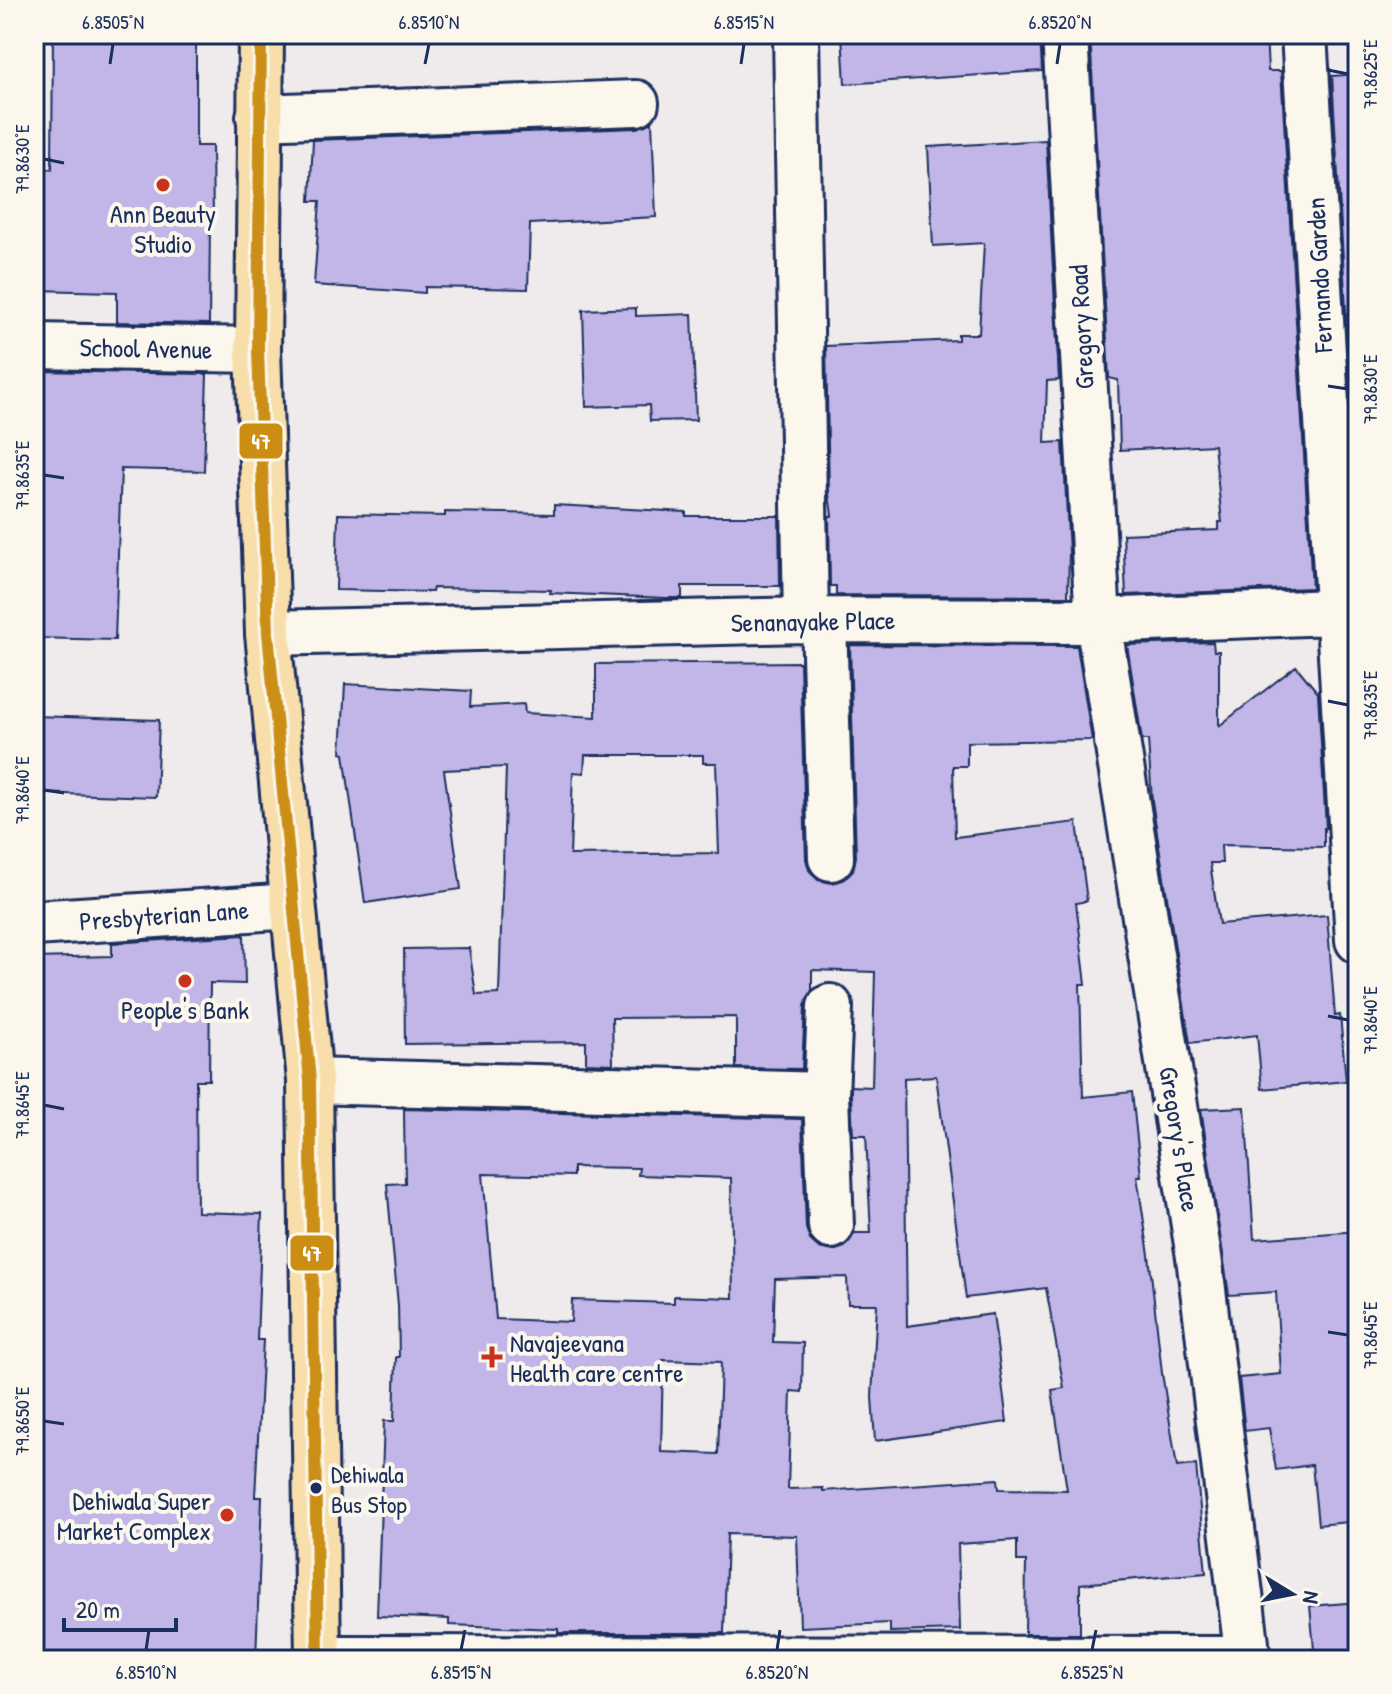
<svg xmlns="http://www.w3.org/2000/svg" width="1392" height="1694" font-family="'Patrick Hand',sans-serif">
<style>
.building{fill:#c1b6e7;stroke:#1b2f5e;stroke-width:2;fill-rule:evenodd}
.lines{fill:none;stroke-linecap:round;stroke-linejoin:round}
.street-casing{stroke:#1b2f5e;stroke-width:50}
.primary-casing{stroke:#1b2f5e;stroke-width:50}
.street{stroke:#fbf7ec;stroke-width:44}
.primary{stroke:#f8deab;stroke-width:44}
.bus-1-casing{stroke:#fbf7ec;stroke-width:18}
.bus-1{stroke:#cb8e13;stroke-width:12}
.ticks{fill:none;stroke:#1b2f5e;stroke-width:3}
.poi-dot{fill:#c8321e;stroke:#fbf7ec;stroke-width:3}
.bus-dot{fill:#1b2f5e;stroke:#fbf7ec;stroke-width:3}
.labels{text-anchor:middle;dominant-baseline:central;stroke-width:8;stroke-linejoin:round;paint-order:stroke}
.bus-label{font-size:24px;fill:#1b2f5e;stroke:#fbf7ec;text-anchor:start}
.poi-label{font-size:26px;fill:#1b2f5e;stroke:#fbf7ec}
.street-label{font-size:26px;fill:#1b2f5e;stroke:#fbf7ec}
.line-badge{stroke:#fbf7ec;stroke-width:3}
.badge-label{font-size:22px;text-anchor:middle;font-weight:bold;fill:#fff}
.neatline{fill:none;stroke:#1b2f5e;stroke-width:3}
.ticks-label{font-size:20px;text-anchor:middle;fill:#1b2f5e}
</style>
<rect width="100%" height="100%" fill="#efeaeb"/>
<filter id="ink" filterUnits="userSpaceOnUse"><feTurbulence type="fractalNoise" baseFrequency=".0125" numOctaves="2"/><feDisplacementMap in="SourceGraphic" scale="16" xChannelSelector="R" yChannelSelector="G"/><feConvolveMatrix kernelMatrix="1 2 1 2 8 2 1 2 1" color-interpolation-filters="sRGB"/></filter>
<g filter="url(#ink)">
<path class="building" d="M53,34H196V146H212L213,221H210L209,324L117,322V292L34,290L38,169H52Z
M842,34H921L922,38L1040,34L1042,71L845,84Z
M1090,34H1266L1268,71H1281L1312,588L1126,595L1123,534L1219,530V522H1222L1214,445L1120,450L1118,380L1109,378Z
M1358,74V377H1350L1332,76Z
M652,122L656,217L530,224L528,289L425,287V293L314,285L320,201H310L313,140L637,128Z
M1046,140L1059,380L1047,381L1045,443L1063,442L1069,552L1068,596L836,595V586H830L829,516H832L829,494L826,346L958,340V334H979L984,243L933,246L928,147Z
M636,308V316L692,314L696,420L650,421L649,405L586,407L583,310Z
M34,371L207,374L204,471L121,469L115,640L34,638Z
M554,505L686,512V516H779L780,586H682V598H667L550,593L551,590L433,588L432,592L336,590L338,514L445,516V512L554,514Z
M1213,642L1214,651H1219V726L1296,666L1318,693L1326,828H1324V847L1221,845L1222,863H1210L1219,924L1327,915L1335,1016L1340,1015L1346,1081L1262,1089L1257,1035L1190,1043L1152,801L1148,740H1142L1127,645Z
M850,645L1077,646L1092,740L967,742V766H953L955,837L1077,822L1087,901L1076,903L1086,984H1080L1083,1097L1132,1092L1141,1176H1137L1149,1255L1162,1373L1177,1467L1196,1465L1206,1573L1080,1584V1634H1025L1026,1561H1017V1540L958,1544L960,1630L890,1632V1623L800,1627L797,1536L727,1534L724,1633H558V1629L449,1625V1619L377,1616L384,1421H394L396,1357H399L398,1305L387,1184L405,1183L404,1109L802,1119L806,1228L810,1240L819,1248L833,1251L845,1247L854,1233H871L866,1135H853L851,1095V1086L872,1087L875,972L812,970V990L805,1006L802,1069L736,1068V1017L612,1018L613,1064L586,1063V1042L405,1044L404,949L469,948L476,995L499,994L506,767L444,770L461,889L365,903L344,754L341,753L345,684L471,691L470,707L524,704L525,713L596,717V664L800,662L806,859L809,870L818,880L832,883L843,880L853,870L856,857ZM585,755H703V763H716L719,853L570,855L573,772L584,773ZM936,1076L966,1298L1046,1288L1064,1388L1052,1390L1067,1490L999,1489L998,1479L823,1491V1488L788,1489L791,1391L802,1392L803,1343L773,1342L775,1279L847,1277L848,1304H877L872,1397L875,1441L1007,1422L993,1314L907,1326L904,1078ZM573,1167L639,1168L638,1175L731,1178L733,1298L674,1296V1303L572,1300L571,1322L496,1319L483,1174L573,1176ZM663,1360L721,1362L718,1454L661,1452Z
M34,716L159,720L156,797L34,793Z
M244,935L245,984L210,983L209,1080H196L197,1212L262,1214L257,1340H263L255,1497H262L256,1660H77L34,1655V958L112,956V943Z
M1245,1107L1254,1239L1358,1231V1521L1318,1525L1312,1465L1276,1470L1269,1428L1245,1431L1239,1378L1281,1374L1276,1292L1229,1295L1201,1109Z
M1358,1602V1657L1315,1660L1310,1606Z"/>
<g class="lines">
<g class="street-casing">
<path id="street" d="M796,34L806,620
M1065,34L1098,621L1199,1257L1248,1660
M1304,34L1358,940
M259,117L636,103
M34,346L258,350
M824,620L831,858
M268,633L806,620L1098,621L1358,611
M34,923L293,906
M830,1007L826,1095L831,1226
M310,1081L826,1095
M318,1658L1247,1659"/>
</g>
<g class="primary-casing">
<path id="primary" d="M261,34L258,350L268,633L310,1081L318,1660"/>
</g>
<use href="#street" class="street"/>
<use href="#primary" class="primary"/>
<g class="bus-1-casing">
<path id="bus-1" d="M261,34L258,350L268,633L310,1081L318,1660"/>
</g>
<use href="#bus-1" class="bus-1"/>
</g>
</g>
<path class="ticks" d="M110,64L113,44M425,64L429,44M741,64L744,44M1057,64L1060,44M1328,70L1348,74M44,159L64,163M1328,386L1348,389M44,475L64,478M1328,701L1348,705M44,790L64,793M1328,1016L1348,1020M44,1105L64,1109M1328,1332L1348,1335M44,1421L64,1424M146,1650L149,1630M461,1650L465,1630M777,1650L780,1630M1092,1650L1096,1630"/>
<g class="poi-dot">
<circle cx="163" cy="185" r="8"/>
<circle cx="185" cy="981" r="8"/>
<path d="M488 1345h8v8h8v8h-8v8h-8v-8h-8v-8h8z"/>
<circle cx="227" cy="1515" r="8"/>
</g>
<circle class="bus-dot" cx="316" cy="1488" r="7"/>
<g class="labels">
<g class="bus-label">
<text x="331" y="1474">Dehiwala<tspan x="331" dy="30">Bus Stop</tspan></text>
</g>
<g class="poi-label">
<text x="163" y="213">Ann Beauty<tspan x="163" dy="30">Studio</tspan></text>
<text x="185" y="1009">People's Bank</text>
<text x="510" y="1342" text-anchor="start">Navajeevana<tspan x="510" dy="30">Health care centre</tspan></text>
<text x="211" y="1500" text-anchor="end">Dehiwala Super<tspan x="211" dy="30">Market Complex</tspan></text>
</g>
<g class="street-label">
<text transform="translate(1319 275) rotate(-93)">Fernando Garden</text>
<text transform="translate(1081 327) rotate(-93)">Gregory Road</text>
<text transform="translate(146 348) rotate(1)">School Avenue</text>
<text transform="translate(813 621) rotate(-1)">Senanayake Place</text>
<text transform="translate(164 915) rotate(-4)">Presbyterian Lane</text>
<text transform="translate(1180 1139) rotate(81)">Gregory's Place</text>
</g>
</g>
<g class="line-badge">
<rect x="238" y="422" width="46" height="38" rx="8" fill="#cb8e13"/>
<rect x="289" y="1234" width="46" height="38" rx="8" fill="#cb8e13"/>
</g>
<g class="badge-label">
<text x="261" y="449">47</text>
<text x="312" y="1261">47</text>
</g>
<rect width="1392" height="1694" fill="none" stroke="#fbf7ec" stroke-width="88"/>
<g transform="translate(1292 1594) rotate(100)" stroke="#fbf7ec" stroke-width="6" paint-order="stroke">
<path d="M0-6L14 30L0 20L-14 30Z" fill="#1b2f5e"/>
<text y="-12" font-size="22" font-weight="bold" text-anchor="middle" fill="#1b2f5e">N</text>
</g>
<path d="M64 1618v12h112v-12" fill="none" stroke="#1b2f5e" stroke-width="4"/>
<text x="76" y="1618" font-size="24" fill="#1b2f5e" stroke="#fbf7ec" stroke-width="6" paint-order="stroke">20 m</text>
<rect x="44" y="44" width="1304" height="1606" class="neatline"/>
<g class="ticks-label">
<text x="113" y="29">6.8505°N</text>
<text x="429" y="29">6.8510°N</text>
<text x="744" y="29">6.8515°N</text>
<text x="1060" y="29">6.8520°N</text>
<text transform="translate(1370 74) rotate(-90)" y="7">79.8625°E</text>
<text transform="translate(22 159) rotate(-90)" y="7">79.8630°E</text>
<text transform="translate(1370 389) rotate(-90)" y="7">79.8630°E</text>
<text transform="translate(22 475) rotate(-90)" y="7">79.8635°E</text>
<text transform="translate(1370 705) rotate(-90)" y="7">79.8635°E</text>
<text transform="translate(22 790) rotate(-90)" y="7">79.8640°E</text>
<text transform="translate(1370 1020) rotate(-90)" y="7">79.8640°E</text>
<text transform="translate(22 1105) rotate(-90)" y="7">79.8645°E</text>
<text transform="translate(1370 1335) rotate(-90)" y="7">79.8645°E</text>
<text transform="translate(22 1421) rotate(-90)" y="7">79.8650°E</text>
<text x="146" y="1679">6.8510°N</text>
<text x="461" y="1679">6.8515°N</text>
<text x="777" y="1679">6.8520°N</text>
<text x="1092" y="1679">6.8525°N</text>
</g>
</svg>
